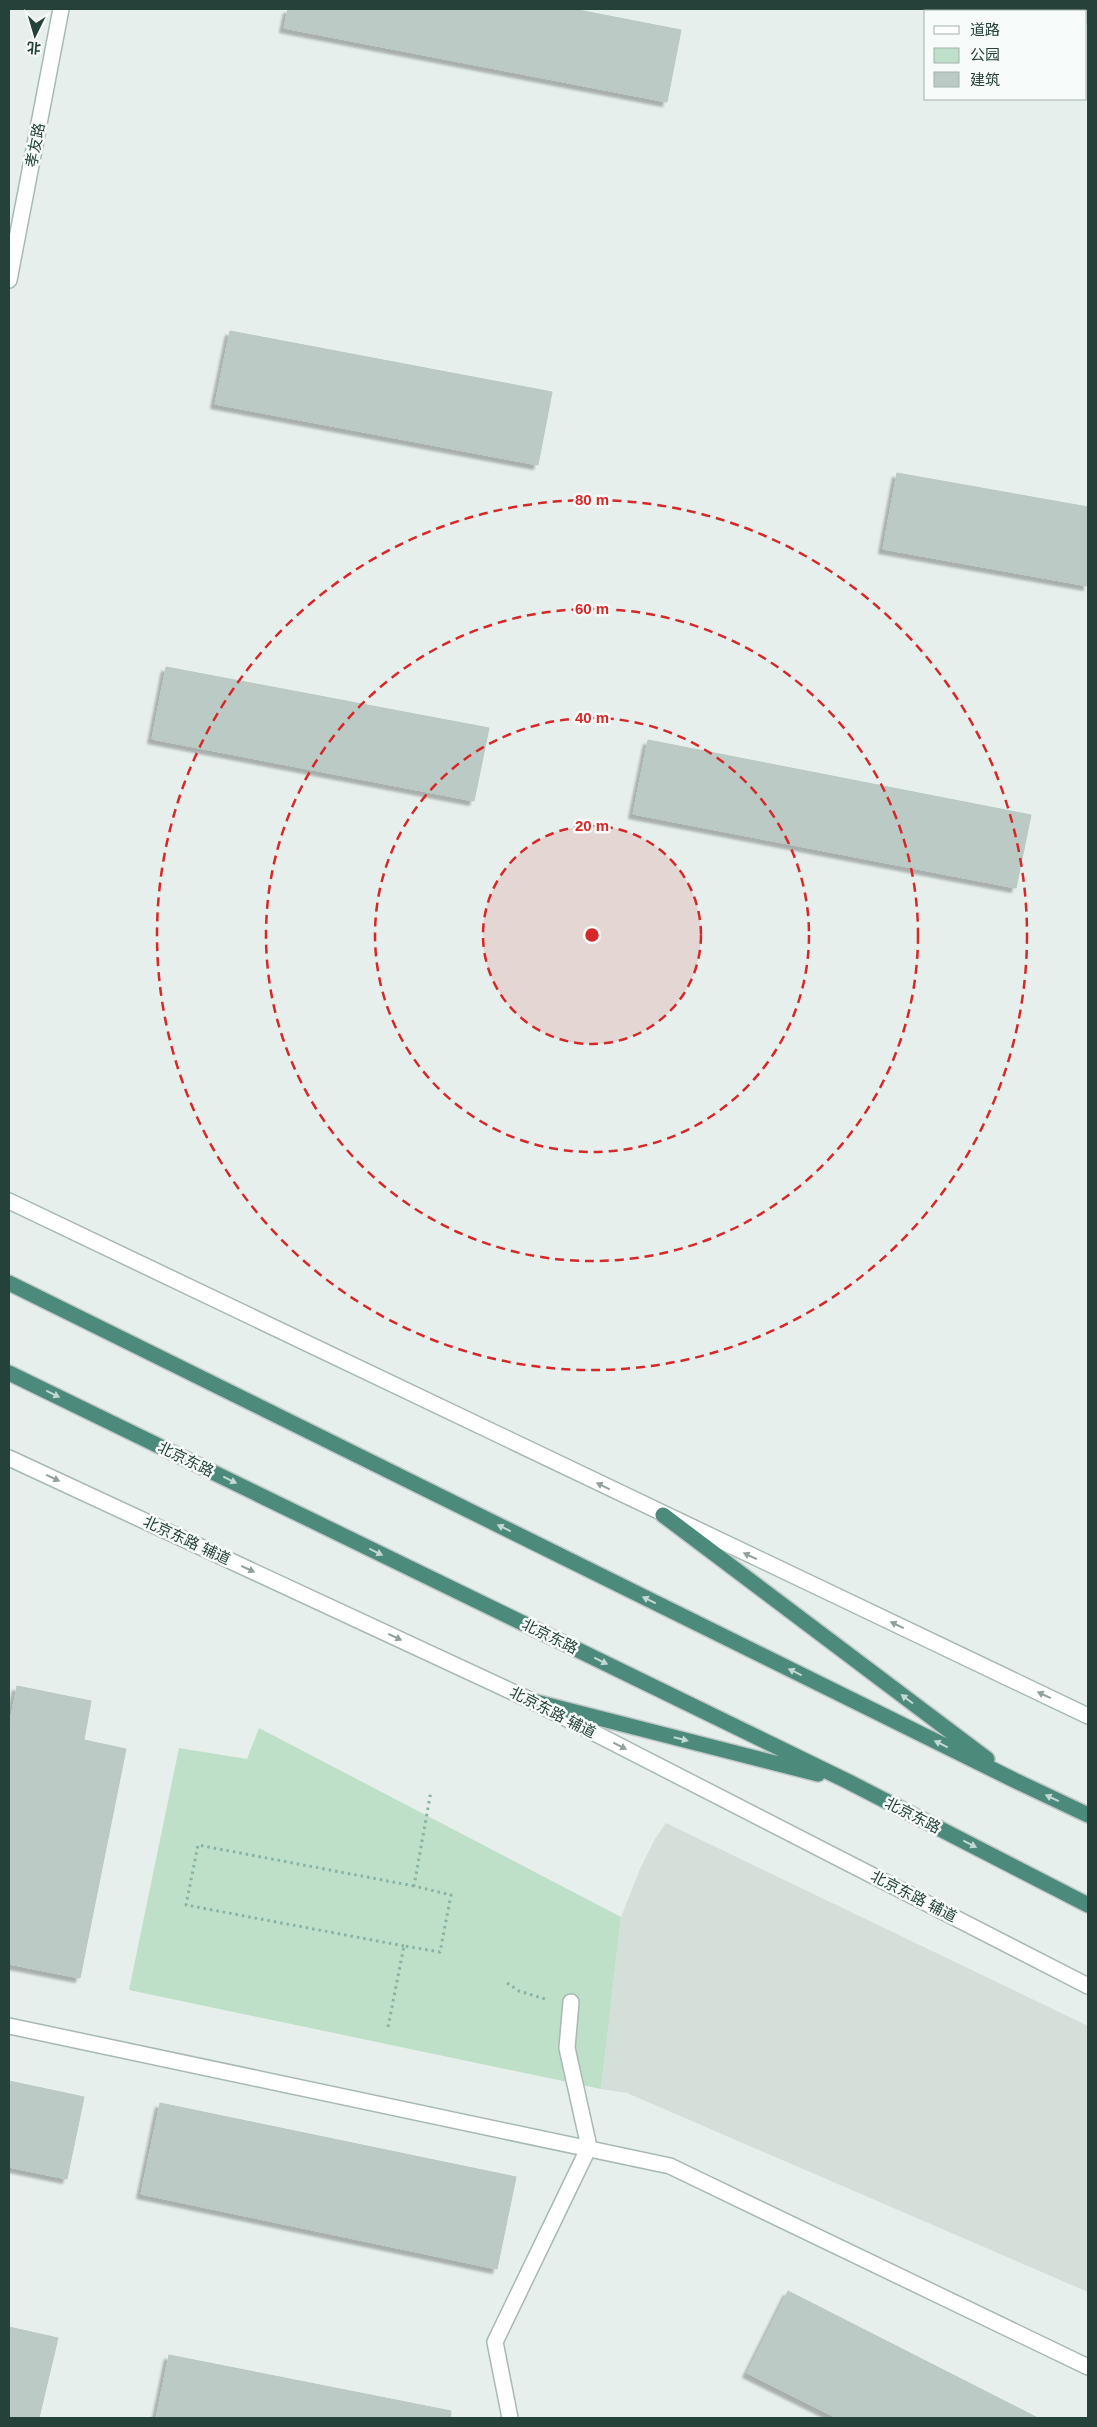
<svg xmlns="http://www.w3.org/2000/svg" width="1097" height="2427" font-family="Arial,'Noto Sans SC',sans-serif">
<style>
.built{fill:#d4dfda}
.green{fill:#bfe0c8}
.building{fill:#bbcac4;stroke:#b8c9c2;filter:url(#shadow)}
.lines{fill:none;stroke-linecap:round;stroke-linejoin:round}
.minor-casing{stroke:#a8b8b2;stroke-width:18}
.tertiary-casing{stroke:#a8b8b2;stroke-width:18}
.secondary-casing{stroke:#a4bbb3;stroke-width:18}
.trunk-casing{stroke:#c2cac8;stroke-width:18}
.path{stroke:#86b3a5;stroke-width:3;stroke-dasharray:2.5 4;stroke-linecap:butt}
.minor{stroke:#fff;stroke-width:15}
.tertiary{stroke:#fff;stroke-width:15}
.secondary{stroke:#fff;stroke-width:15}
.trunk{stroke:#4c8a7c;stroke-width:15}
.oneway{fill:#c4d9d4}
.oneway2{fill:#92a09c}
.ring{fill:none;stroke:#d62828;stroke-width:2.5;stroke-dasharray:9 6}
.labels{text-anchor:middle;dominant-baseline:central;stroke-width:5;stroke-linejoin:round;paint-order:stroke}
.street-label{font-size:15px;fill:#24423a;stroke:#f7fbf9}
.centre{fill:#d62828;stroke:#f7fbf9;stroke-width:2.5}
.ring-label{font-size:15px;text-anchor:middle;font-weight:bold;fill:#d62828;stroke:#f7fbf9;stroke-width:5;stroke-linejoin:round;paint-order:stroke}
</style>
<defs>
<filter id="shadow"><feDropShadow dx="-4.5" dy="4.5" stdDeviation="1" flood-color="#0004"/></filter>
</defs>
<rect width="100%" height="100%" fill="#e6efeb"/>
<path class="built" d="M666,1823L1088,2026V2292L627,2093L601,2089L621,1917L640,1869L655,1839Z"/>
<path class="green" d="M259,1728L621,1917L601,2089L129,1990L179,1748L247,1759Z"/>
<path class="building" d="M288,9H573L681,30L667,102L284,28Z
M1012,9H1088V24L1086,23V11H1025Z
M230,331L552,392L538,465L215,404Z
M897,473L1088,507V586L883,549Z
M166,667L489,728L474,801L152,739Z
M648,740L1031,815L1016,888L633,814Z
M17,1686L91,1701L84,1740L126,1749L80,1978L9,1964V1727Z
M9,2081L84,2097L67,2179L9,2167Z
M160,2103L516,2177L497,2269L141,2194Z
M788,2291L1038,2418H837L747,2373Z
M9,2327L58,2338L39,2418H9Z
M169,2355L451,2411L450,2418H156Z"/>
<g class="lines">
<g class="minor-casing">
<path id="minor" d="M9,2026L670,2166L1088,2367
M510,2418L495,2342L589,2147L567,2048L571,2002"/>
</g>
<g class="tertiary-casing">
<path id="tertiary" d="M9,1201L1088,1716
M9,1458L532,1701L1088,1986"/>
</g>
<g class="secondary-casing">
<path id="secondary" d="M9,280L61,9"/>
</g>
<g class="trunk-casing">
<path id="trunk" d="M9,1283L1016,1781L1088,1815
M9,1373L849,1782L1088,1905
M663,1515L987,1759
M532,1701L818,1774"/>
</g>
<path class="path" d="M404,1946L186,1905L198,1845L414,1886
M507,1983L519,1991L545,1999
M388,2027L404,1946L440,1952L451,1895L414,1886L431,1791"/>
<use href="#minor" class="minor"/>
<use href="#tertiary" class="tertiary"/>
<use href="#secondary" class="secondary"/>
<use href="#trunk" class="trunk"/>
</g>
<defs><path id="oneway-solid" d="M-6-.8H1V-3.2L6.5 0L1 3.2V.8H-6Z" transform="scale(1.25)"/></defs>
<g class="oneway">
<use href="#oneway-solid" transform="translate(53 1394) rotate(26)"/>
<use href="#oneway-solid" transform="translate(230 1480) rotate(26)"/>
<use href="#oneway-solid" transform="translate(504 1528) rotate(-154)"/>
<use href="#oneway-solid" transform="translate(376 1552) rotate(26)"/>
<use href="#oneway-solid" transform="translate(649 1600) rotate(-154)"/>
<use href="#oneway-solid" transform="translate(601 1661) rotate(26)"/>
<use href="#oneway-solid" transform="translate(795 1672) rotate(-154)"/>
<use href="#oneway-solid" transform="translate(907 1699) rotate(-143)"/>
<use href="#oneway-solid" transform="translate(681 1739) rotate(14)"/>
<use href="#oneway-solid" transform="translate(941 1744) rotate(-154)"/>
<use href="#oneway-solid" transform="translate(1052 1798) rotate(-155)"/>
<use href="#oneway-solid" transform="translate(970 1844) rotate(27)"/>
</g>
<g class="oneway2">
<use href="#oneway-solid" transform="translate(53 1478) rotate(25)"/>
<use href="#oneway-solid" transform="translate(603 1486) rotate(-154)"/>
<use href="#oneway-solid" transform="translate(750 1556) rotate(-155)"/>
<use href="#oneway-solid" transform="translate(248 1569) rotate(25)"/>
<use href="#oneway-solid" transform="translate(897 1625) rotate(-155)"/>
<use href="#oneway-solid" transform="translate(395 1637) rotate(25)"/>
<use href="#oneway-solid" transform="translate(1044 1695) rotate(-155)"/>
<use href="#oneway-solid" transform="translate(620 1746) rotate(27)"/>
</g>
<circle cx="592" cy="935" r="109" fill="#d62828" fill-opacity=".12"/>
<g class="ring">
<circle cx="592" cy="935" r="109"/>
<circle cx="592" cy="935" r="217"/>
<circle cx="592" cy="935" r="326"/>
<circle cx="592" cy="935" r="435"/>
</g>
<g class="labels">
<g class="street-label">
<text transform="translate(35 145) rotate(-79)">孝友路</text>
<text transform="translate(186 1459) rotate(26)">北京东路</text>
<text transform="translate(187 1540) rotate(25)">北京东路 辅道</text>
<text transform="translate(550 1636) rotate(26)">北京东路</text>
<text transform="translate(553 1712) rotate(27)">北京东路 辅道</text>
<text transform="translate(913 1815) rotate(27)">北京东路</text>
<text transform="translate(914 1896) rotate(27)">北京东路 辅道</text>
</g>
</g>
<circle cx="592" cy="935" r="8" class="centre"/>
<g class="ring-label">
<text x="592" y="505">80 m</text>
<text x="592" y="614">60 m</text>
<text x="592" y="723">40 m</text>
<text x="592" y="831">20 m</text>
</g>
<rect width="1097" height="2427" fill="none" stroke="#24423a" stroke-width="20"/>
<rect x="924" y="10" width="162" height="90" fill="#f7fbf9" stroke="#a3b1ad"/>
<rect x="934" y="26" width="25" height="8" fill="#ffffff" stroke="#a3b1ad"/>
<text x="970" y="35" font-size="15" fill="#24423a">道路</text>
<rect x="934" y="48" width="25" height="15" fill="#bfe0c8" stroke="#a3b1ad"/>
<text x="970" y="60" font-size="15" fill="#24423a">公园</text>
<rect x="934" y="72" width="25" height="15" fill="#bbcac4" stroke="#a3b1ad"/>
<text x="970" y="85" font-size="15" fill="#24423a">建筑</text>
<g transform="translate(35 35) rotate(185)" stroke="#f7fbf9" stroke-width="4" paint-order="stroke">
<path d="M0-4L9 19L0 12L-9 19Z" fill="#24423a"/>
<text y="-8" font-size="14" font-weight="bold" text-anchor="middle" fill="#24423a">北</text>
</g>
</svg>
